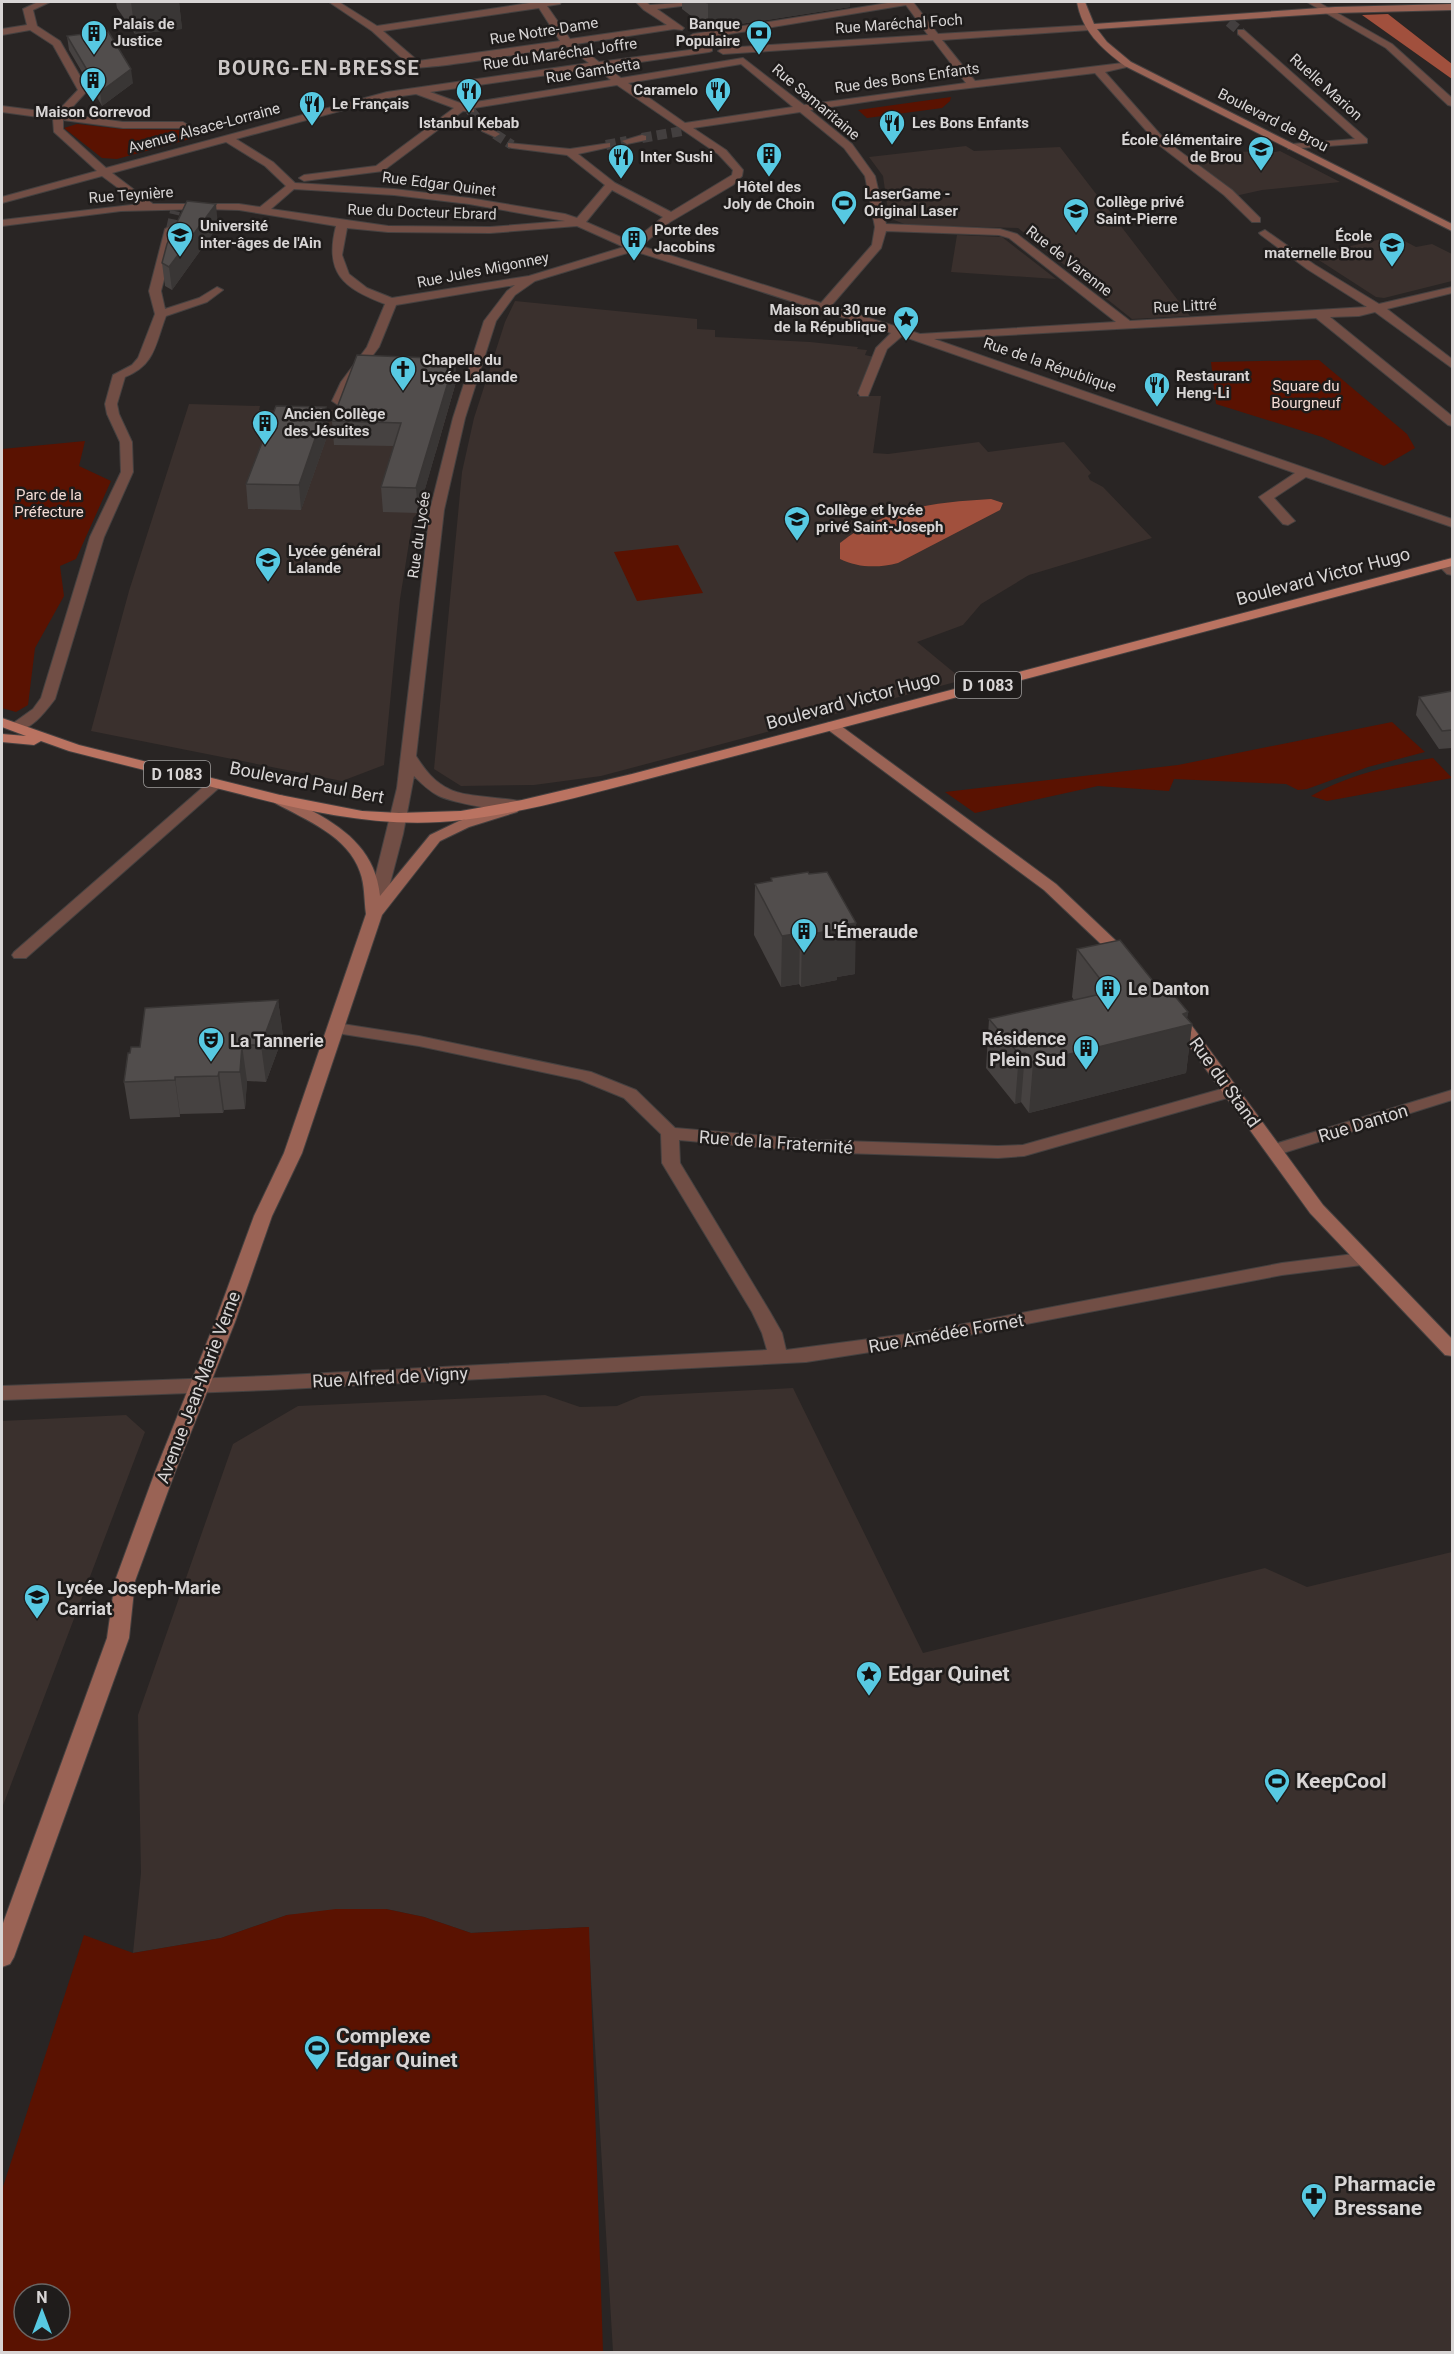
<svg xmlns="http://www.w3.org/2000/svg" width="1454" height="2354" font-family="Roboto,sans-serif">
<style>
.built{fill:#3a302d}
.green{fill:#5a1201;fill-rule:evenodd}
.water{fill:#a1503d}
.lines{fill:none;stroke-linecap:round;stroke-linejoin:round}
.street-tunnel{stroke:#433f3f;stroke-width:10;stroke-dasharray:10 5;stroke-linecap:butt}
.street-casing{stroke:#454140;stroke-width:2}
.secondary-casing{stroke:#454140;stroke-width:2}
.primary-casing{stroke:#454140;stroke-width:2}
.street{fill:#714e45;fill-rule:evenodd}
.secondary{fill:#9a6355;fill-rule:evenodd}
.primary{fill:#ba7361;fill-rule:evenodd}
.wall{fill:#464241}
.shaded-wall{fill:#393635}
.building{fill:#514d4c;stroke:#393635;stroke-width:1.5}
.labels{text-anchor:middle;dominant-baseline:central;stroke-width:5;stroke-linejoin:round;paint-order:stroke}
.far-poi-label{font-size:15px;font-weight:bold;fill:#d8d5d5;stroke:#1f1c1b;text-anchor:start}
.far-street-label{font-size:15px;fill:#d8d5d5;stroke:#1f1c1b}
.far-park-label{font-size:15px;fill:#f3dbd4;stroke:#1f1c1b}
.shield{fill:#1f1c1b;stroke:#a09e9d;stroke-width:1.5}
.shield-label{font-size:16px;font-weight:bold;fill:#d8d5d5}
.street-label{font-size:18px;fill:#d8d5d5;stroke:#1f1c1b}
.poi-label{font-size:18px;font-weight:bold;fill:#d8d5d5;stroke:#1f1c1b;text-anchor:start}
.far-district-label{font-size:20px;font-weight:bold;letter-spacing:1.5px;fill:#ccc7c6;stroke:#1f1c1b}
.near-poi-label{font-size:21px;font-weight:bold;fill:#d8d5d5;stroke:#1f1c1b;text-anchor:start}
</style>
<rect width="100%" height="100%" fill="#292524"/>
<path class="built" d="M966,146L974,151L1060,147L1190,316L1132,319L1018,228L907,225L889,218L883,176L869,157Z
M1257,151L1264,154L1280,151L1340,182L1262,190L1235,196L1197,169L1206,157L1204,154Z
M957,235L1002,237L1056,279L951,272Z
M1395,236L1416,247L1432,244L1452,254V281L1384,298L1376,297L1311,255Z
M515,301L697,319V329L715,330V337L810,342L858,347L857,349L867,350L865,355L874,357L857,396H881L873,453L888,454L979,442L988,452L1064,442L1091,473L1088,476L1090,480L1103,487L1152,538L1029,575L981,604L963,625L917,642L963,680L601,776L534,785L461,786L434,769L462,472L474,418L505,322Z
M456,382L436,452H431L420,494H424L418,513L413,518L400,599L384,765L342,781L91,731L129,591L189,404L260,406L259,410L329,412V410H346Z
M793,1388L923,1653L1265,1568L1307,1587L1452,1552V2352H613L588,1927L471,1933L424,1917L386,1909L287,1915L221,1938L133,1953L141,1873L138,1715L233,1444L298,1406L545,1395L580,1407L617,1406L641,1396Z
M126,1415L145,1432L2,1808V1421Z"/>
<path class="green" d="M951,97L950,101L942,108L867,118L858,110Z
M77,124L122,129L188,130L201,136L117,159L102,158L64,128Z
M1319,360L1407,434L1415,448L1384,466L1322,437L1216,404L1211,362Z
M85,441L79,466L111,481L76,559L60,566L64,596L35,648L28,705L16,712L2,708V449Z
M678,545L703,593L637,601L614,552Z
M1392,722L1425,752L1368,767L1307,789L1298,790L1286,784L1174,779L1169,791L1098,786L975,813L945,792L1178,765Z
M1433,758L1452,778L1327,801L1311,796C1348,775 1391,765 1433,758Z
M336,1909H386L424,1917L471,1933L589,1927L603,2352H2V2190L84,1935L133,1953L221,1938L287,1915ZM24,2294H60V2330H24Z"/>
<path class="water" d="M1388,14L1452,64V79L1362,15Z
M991,499L1003,503L1000,510L898,563C879,568 858,568 840,559V543C883,508 937,502 991,499Z"/>
<g class="lines">
<path class="street-tunnel" d="M1229,22L1241,32
M470,110L486,129
M495,134L512,145
M642,138L682,131
M606,145L627,141
M171,229L175,211"/>
<g class="street-casing">
<path id="street" d="M38,2H50L33,10L37,26L60,41L88,90L66,114L123,122H183L188,125L183,128H123L63,120V129L106,168L387,92L589,63L566,46C533,51 405,77 382,65V61L406,62L372,31L329,2H339L377,26L536,2H561L560,4L547,6L570,39L667,25L644,10L636,2H646L650,5L694,2L690,5L657,9L684,28L682,30L674,29L576,44L599,62L712,47V51L709,52L606,67L621,78L743,58L804,105L966,83L933,40L723,54L718,51L723,48L928,35L906,5L693,40L688,37L693,34L894,2H913L938,34L1092,25L1094,27L1089,30L942,40L975,81L1131,62V66L1105,72L1166,141L1232,190L1260,218V222H1252L1224,195L1159,145L1095,73L919,94L810,110L852,144L875,176L886,224L1000,229L1017,234L1130,321L1367,307L1307,269L1261,235L1259,233L1265,230L1315,265L1379,304L1452,287V293L1387,309L1452,359V368L1375,312L1359,316L1330,317L1452,416V426L1448,425L1316,318L934,339L1452,519V527L1306,477L1274,498L1295,521L1288,525L1283,524L1259,497L1295,473L902,336L887,349L868,396H860L858,393L876,348L891,333L634,251L535,281L515,295L496,321L465,418L444,510L416,756C425,770 434,782 449,789C467,799 523,797 530,805C519,817 454,803 439,796C429,791 422,784 414,776L403,834L382,914L380,917H368L366,914L397,788L430,510L453,418L484,321L507,291L515,285L396,305L379,347L353,382L342,404L338,405L332,401L341,382L367,347L385,304C343,288 324,273 336,226L239,210L203,209L121,211L2,226V220L140,204L102,176L2,203V197L97,171L54,132L53,119L2,112V106L56,113L78,90L53,45L30,30L2,35V29L27,25L23,9ZM539,8L560,41L418,61L383,31ZM741,64L793,107L685,123L628,83ZM596,68L611,80L463,104L430,92ZM617,85L718,154L733,170L732,175L671,212L615,183L578,154L610,147V143L570,149L508,143V147L512,148L567,155L605,185L577,218L565,214L469,198L394,189L295,183L273,162L236,139L388,98L416,94L454,108L376,166L304,175L299,178L304,181L383,171L463,111L474,112V108ZM800,112L844,148L865,176L875,227L872,245L821,303L641,246L670,222L733,185L742,176L743,170L726,150L693,128ZM226,142L265,166L286,186L260,207L239,204H153L112,173ZM294,189L394,195L469,204L565,221L490,227L388,226L271,209ZM612,190L663,217L632,242L586,222ZM577,226L624,247L529,276L392,298L367,288L349,274L342,255L347,228L388,232L490,233ZM886,231L999,235L1009,238L1116,322L920,334L831,306L881,248Z
M1307,2H1318L1392,44L1452,98V106L1448,105L1386,48Z
M1238,30H1244L1367,139V143L1288,149V145L1292,144L1355,139L1238,34Z
M486,126L500,134L495,137L482,131V127Z
M642,135L646,136V140L627,144L622,141Z
M171,226L177,229L161,291L165,309L199,298L217,287L223,290L207,302L166,316C155,345 155,365 125,377L117,404L119,414L132,442L133,472L104,537L55,699C46,711 29,734 12,730L10,727L12,724L33,709L41,698L90,537L121,472L120,442L107,414L105,404L113,375L132,365L138,358L155,314L149,291L165,229Z
M1444,560L1452,564V575L1447,574L1437,564Z
M215,779L220,781L223,784L220,787L26,958H14L12,955L14,952L210,781Z
M336,1023L419,1036L591,1072L636,1090L675,1128L812,1140L998,1146L1023,1145L1232,1086L1238,1087L1241,1091L1238,1095L1024,1156L998,1158L812,1152L679,1140L680,1163L770,1312L782,1333L786,1350L922,1332L1282,1263L1362,1253L1369,1255L1371,1259L1369,1263L1362,1265L1282,1275L922,1344L806,1362L268,1390L2,1400V1386L268,1376L767,1350L762,1333L752,1312L662,1163L661,1134L624,1098L580,1080L419,1046L330,1032L328,1028L330,1024Z
M1452,1090V1100L1280,1154H1268L1265,1150L1268,1146Z"/>
</g>
<g class="secondary-casing">
<path id="secondary" d="M1077,2H1085L1094,24L1335,7L1452,4V10L1335,13L1097,29L1107,42L1131,62L1452,224V231L1125,66C1101,48 1082,31 1077,2Z
M832,722L837,723L1056,884L1132,956L1134,959L1132,962H1120L1044,890L827,729L825,726L827,723Z
M280,795C292,798 303,806 314,812C349,831 376,854 380,896L430,835L459,821L507,806L512,804L520,809L517,812L469,827L440,841L382,915L302,1153L272,1216L235,1322L175,1472L135,1581L129,1638L14,1957L10,1964L2,1967V1926L107,1638L115,1581L155,1472L215,1322L254,1216L284,1153L366,914C364,900 365,885 360,872C348,836 306,820 275,803L272,800Z
M1176,1012L1182,1013L1198,1034L1323,1205L1452,1339V1356L1445,1355L1310,1213L1168,1017Z"/>
</g>
<g class="primary-casing">
<path id="primary" d="M1452,558V566L640,781C582,796 522,813 462,820C381,830 301,810 224,790C172,777 120,764 69,751L41,741L34,745L2,742V734L26,736L2,727V718L79,745L280,795L362,811L399,813L461,811L522,800L632,774Z"/>
</g>
<use href="#street" class="street"/>
<use href="#secondary" class="secondary"/>
<use href="#primary" class="primary"/>
</g>
<path class="wall" d="M116,2H179L182,29L135,34L117,8Z
M682,2H850V7L708,29L682,9Z
M67,36L133,83L102,106L69,50Z
M218,226L172,290L165,286L162,263Z
M455,359L456,382L418,513L383,512L381,487L394,446L334,445L332,421Z
M326,407L329,431L301,510L248,509L246,484Z
M1452,692V748L1439,749L1416,715L1419,697Z
M771,878L855,974L837,977V980L801,987L799,984L781,987L754,935L755,884L771,881Z
M1077,949L1188,1012L1187,1018L1192,1024L1186,1073L1029,1113L1021,1102L1015,1104L986,1068L989,1019L1074,1000L1072,997Z
M278,1000L283,1036L266,1082L247,1081L245,1109L224,1110L223,1113L180,1114V1117L130,1119L124,1082L130,1053L140,1047Z"/>
<path class="shaded-wall" d="M131,2H179L182,29L135,34Z
M720,2H850V7L708,29V3Z
M131,69L133,83L102,106L100,92Z
M216,204L218,226L172,290L169,267Z
M455,359L456,382L418,513L416,488Z
M326,407L329,431L301,510L299,485Z
M856,923L855,974L837,977V980L801,987L802,936L837,926Z
M800,933L799,984L781,987L782,936Z
M278,1000L283,1036L266,1082L261,1045Z
M1188,1012L1186,1026L1192,1024L1186,1073L1029,1113L1033,1063Z
M242,1045L247,1081L245,1109L240,1072Z
M1025,1053L1021,1102L1015,1104L1019,1054Z
M219,1072L224,1110L223,1113L218,1076Z
M175,1077L180,1114V1117L175,1080Z"/>
<path class="building" d="M705,2H720L708,3Z
M108,31L131,69L100,92L67,36Z
M187,201L216,204L169,267L162,263L167,244Z
M357,355L455,359L416,488L381,487L401,423L332,421Z
M276,406L326,407L299,485L246,484Z
M1452,691V730L1442,731L1419,697Z
M808,872L809,874L827,872L856,923L837,926L839,929L802,936L800,933L782,936L755,884L772,881L771,878Z
M1120,940L1161,991L1169,989L1188,1012L1183,1014L1192,1024L1033,1063L1025,1053L1019,1054L989,1019L1110,992L1077,949Z
M278,1000L261,1045H242L240,1072H219L218,1076L175,1077V1080L124,1082L128,1053H130L131,1047H140L145,1008Z"/>
<defs>
<g id="building-pin" transform="scale(1.35)"><path d="M0 17L-7.5 6A9.5 9.5 0 1 1 7.5 6Z" fill="#57c9e2" stroke="#1f1c1b"/><path d="M-4-6H4V6H1V3H-1V6H-4ZM-2.5-4.3h1.7v1.8h-1.7ZM.8-4.3h1.7v1.8H.8ZM-2.5-1h1.7V.8h-1.7ZM.8-1h1.7V.8H.8Z" fill="#111"/></g>
<g id="bank-pin" transform="scale(1.35)"><path d="M0 17L-7.5 6A9.5 9.5 0 1 1 7.5 6Z" fill="#57c9e2" stroke="#1f1c1b"/><path d="M-6-4H6V4H-6ZM0-2.3a2.3 2.3 0 1 0 0 4.6a2.3 2.3 0 1 0 0-4.6Z" fill="#111"/></g>
<g id="restaurant-pin" transform="scale(1.35)"><path d="M0 17L-7.5 6A9.5 9.5 0 1 1 7.5 6Z" fill="#57c9e2" stroke="#1f1c1b"/><path d="M-5-6h1v4h1v-4h1v4h1v-4h1v5L-1.5 .5V6h-2V.5L-5-1ZM5-6V6H3V1.5H1.5Q1.5-4 5-6Z" fill="#111"/></g>
<g id="school-pin" transform="scale(1.35)"><path d="M0 17L-7.5 6A9.5 9.5 0 1 1 7.5 6Z" fill="#57c9e2" stroke="#1f1c1b"/><path d="M0-5L7-2L0 1L-7-2ZM-4 1L0 2.5L4 1V4Q0 6-4 4Z" fill="#111"/></g>
<g id="stadium-pin" transform="scale(1.35)"><path d="M0 17L-7.5 6A9.5 9.5 0 1 1 7.5 6Z" fill="#57c9e2" stroke="#1f1c1b"/><path d="M0-5a6.5 5 0 1 0 0 10a6.5 5 0 1 0 0-10ZM-3.5-1.8h7v3.6h-7Z" fill="#111"/></g>
<g id="university-pin" transform="scale(1.35)"><path d="M0 17L-7.5 6A9.5 9.5 0 1 1 7.5 6Z" fill="#57c9e2" stroke="#1f1c1b"/><path d="M0-5L7-2L0 1L-7-2ZM-4 1L0 2.5L4 1V4Q0 6-4 4Z" fill="#111"/></g>
<g id="sight-pin" transform="scale(1.35)"><path d="M0 17L-7.5 6A9.5 9.5 0 1 1 7.5 6Z" fill="#57c9e2" stroke="#1f1c1b"/><path d="M0-6L1.8-2.2L6-1.7L2.9 1.2L3.7 5.4L0 3.3L-3.7 5.4L-2.9 1.2L-6-1.7L-1.8-2.2Z" fill="#111"/></g>
<g id="church-pin" transform="scale(1.35)"><path d="M0 17L-7.5 6A9.5 9.5 0 1 1 7.5 6Z" fill="#57c9e2" stroke="#1f1c1b"/><path d="M-1.2-6h2.4v3.5h3.3v2.4h-3.3V6h-2.4V-.1h-3.3v-2.4h3.3Z" fill="#111"/></g>
<g id="theatre-pin" transform="scale(1.35)"><path d="M0 17L-7.5 6A9.5 9.5 0 1 1 7.5 6Z" fill="#57c9e2" stroke="#1f1c1b"/><path d="M-5-5.5Q0-4 5-5.5V0Q5 5 0 6Q-5 5-5 0ZM-3.3-2.5H-1v1.5H-3.3ZM1-2.5H3.3v1.5H1ZM-2.8 1Q0 5.5 2.8 1Z" fill="#111"/></g>
<g id="pharmacy-pin" transform="scale(1.35)"><path d="M0 17L-7.5 6A9.5 9.5 0 1 1 7.5 6Z" fill="#57c9e2" stroke="#1f1c1b"/><path d="M-2-6h4v4h4v4h-4v4h-4v-4h-4v-4h4Z" fill="#111"/></g>
</defs>
<g fill-rule="evenodd">
<use href="#building-pin" x="94" y="33"/>
<use href="#bank-pin" x="759" y="33"/>
<use href="#building-pin" x="93" y="80"/>
<use href="#restaurant-pin" x="718" y="90"/>
<use href="#restaurant-pin" x="469" y="91"/>
<use href="#restaurant-pin" x="312" y="104"/>
<use href="#restaurant-pin" x="892" y="123"/>
<use href="#school-pin" x="1261" y="149"/>
<use href="#building-pin" x="769" y="155"/>
<use href="#restaurant-pin" x="621" y="157"/>
<use href="#stadium-pin" x="844" y="203"/>
<use href="#school-pin" x="1076" y="211"/>
<use href="#university-pin" x="180" y="235"/>
<use href="#building-pin" x="634" y="239"/>
<use href="#school-pin" x="1392" y="245"/>
<use href="#sight-pin" x="906" y="319"/>
<use href="#church-pin" x="403" y="369"/>
<use href="#restaurant-pin" x="1157" y="385"/>
<use href="#building-pin" x="265" y="423"/>
<use href="#school-pin" x="797" y="519"/>
<use href="#school-pin" x="268" y="560"/>
<use href="#building-pin" x="804" y="931"/>
<use href="#building-pin" x="1108" y="988"/>
<use href="#theatre-pin" x="211" y="1040"/>
<use href="#building-pin" x="1086" y="1048"/>
<use href="#school-pin" x="37" y="1597"/>
<use href="#sight-pin" x="869" y="1674"/>
<use href="#stadium-pin" x="1277" y="1781"/>
<use href="#stadium-pin" x="317" y="2048"/>
<use href="#pharmacy-pin" x="1314" y="2196"/>
</g>
<g class="labels">
<g class="far-poi-label">
<text x="113" y="24">Palais de<tspan x="113" dy="17">Justice</tspan></text>
<text x="740" y="24" text-anchor="end">Banque<tspan x="740" dy="17">Populaire</tspan></text>
<text x="698" y="90" text-anchor="end">Caramelo</text>
<text x="332" y="104">Le Français</text>
<text x="93" y="112" text-anchor="middle">Maison Gorrevod</text>
<text x="469" y="123" text-anchor="middle">Istanbul Kebab</text>
<text x="912" y="123">Les Bons Enfants</text>
<text x="1242" y="140" text-anchor="end">École élémentaire<tspan x="1242" dy="17">de Brou</tspan></text>
<text x="640" y="157">Inter Sushi</text>
<text x="769" y="187" text-anchor="middle">Hôtel des<tspan x="769" dy="17">Joly de Choin</tspan></text>
<text x="864" y="194">LaserGame -<tspan x="864" dy="17">Original Laser</tspan></text>
<text x="1096" y="202">Collège privé<tspan x="1096" dy="17">Saint-Pierre</tspan></text>
<text x="200" y="226">Université<tspan x="200" dy="17">inter-âges de l'Ain</tspan></text>
<text x="654" y="230">Porte des<tspan x="654" dy="17">Jacobins</tspan></text>
<text x="1372" y="236" text-anchor="end">École<tspan x="1372" dy="17">maternelle Brou</tspan></text>
<text x="886" y="310" text-anchor="end">Maison au 30 rue<tspan x="886" dy="17">de la République</tspan></text>
<text x="422" y="360">Chapelle du<tspan x="422" dy="17">Lycée Lalande</tspan></text>
<text x="1176" y="376">Restaurant<tspan x="1176" dy="17">Heng-Li</tspan></text>
<text x="284" y="414">Ancien Collège<tspan x="284" dy="17">des Jésuites</tspan></text>
<text x="816" y="510">Collège et lycée<tspan x="816" dy="17">privé Saint-Joseph</tspan></text>
<text x="288" y="551">Lycée général<tspan x="288" dy="17">Lalande</tspan></text>
</g>
<g class="far-street-label">
<text transform="translate(899 24) rotate(-4)">Rue Maréchal Foch</text>
<text transform="translate(544 31) rotate(-9)">Rue Notre-Dame</text>
<text transform="translate(560 54) rotate(-8)">Rue du Maréchal Joffre</text>
<text transform="translate(593 71) rotate(-9)">Rue Gambetta</text>
<text transform="translate(907 78) rotate(-8)">Rue des Bons Enfants</text>
<text transform="translate(1326 87) rotate(42)">Ruelle Marion</text>
<text transform="translate(816 102) rotate(40)">Rue Samaritaine</text>
<text transform="translate(1273 120) rotate(27)">Boulevard de Brou</text>
<text transform="translate(204 128) rotate(-15)">Avenue Alsace-Lorraine</text>
<text transform="translate(439 184) rotate(7)">Rue Edgar Quinet</text>
<text transform="translate(131 195) rotate(-4)">Rue Teynière</text>
<text transform="translate(422 212) rotate(2)">Rue du Docteur Ebrard</text>
<text transform="translate(1069 261) rotate(38)">Rue de Varenne</text>
<text transform="translate(483 270) rotate(-11)">Rue Jules Migonney</text>
<text transform="translate(1185 306) rotate(-3)">Rue Littré</text>
<text transform="translate(1050 365) rotate(19)">Rue de la République</text>
<text transform="translate(419 535) rotate(-82)">Rue du Lycée</text>
</g>
<g class="far-park-label">
<text x="1306" y="386">Square du<tspan x="1306" dy="17">Bourgneuf</tspan></text>
<text x="49" y="495">Parc de la<tspan x="49" dy="17">Préfecture</tspan></text>
</g>
<g class="shield">
<rect x="955" y="672" width="66" height="26" rx="4.5"/>
<rect x="144" y="761" width="66" height="26" rx="4.5"/>
</g>
<g class="shield-label">
<text x="988" y="685">D 1083</text>
<text x="177" y="774">D 1083</text>
</g>
<g class="street-label">
<text transform="translate(1323 576) rotate(-15)">Boulevard Victor Hugo</text>
<text transform="translate(853 700) rotate(-15)">Boulevard Victor Hugo</text>
<text transform="translate(307 782) rotate(11)">Boulevard Paul Bert</text>
<text transform="translate(1225 1082) rotate(54)">Rue du Stand</text>
<text transform="translate(1363 1123) rotate(-17)">Rue Danton</text>
<text transform="translate(776 1142) rotate(4)">Rue de la Fraternité</text>
<text transform="translate(946 1333) rotate(-10)">Rue Amédée Fornet</text>
<text transform="translate(390 1377) rotate(-3)">Rue Alfred de Vigny</text>
<text transform="translate(198 1387) rotate(-69)">Avenue Jean-Marie Verne</text>
</g>
<g class="poi-label">
<text x="824" y="931">L'Émeraude</text>
<text x="1128" y="988">Le Danton</text>
<text x="1066" y="1038" text-anchor="end">Résidence<tspan x="1066" dy="21">Plein Sud</tspan></text>
<text x="230" y="1040">La Tannerie</text>
<text x="57" y="1587">Lycée Joseph-Marie<tspan x="57" dy="21">Carriat</tspan></text>
</g>
<g class="far-district-label">
<text x="319" y="68">BOURG-EN-BRESSE</text>
</g>
<g class="near-poi-label">
<text x="888" y="1674">Edgar Quinet</text>
<text x="1296" y="1781">KeepCool</text>
<text x="336" y="2036">Complexe<tspan x="336" dy="24">Edgar Quinet</tspan></text>
<text x="1334" y="2184">Pharmacie<tspan x="1334" dy="24">Bressane</tspan></text>
</g>
</g>
<rect width="1454" height="2354" fill="none" stroke="#d8d5d5" stroke-width="6"/>
<g transform="translate(42 2312)"><circle r="28" fill="#1f1c1b" stroke="#696665" stroke-width="1.5"/>
<path d="M0-4.5L10 22L0 15L-10 22Z" fill="#57c9e2"/>
<text y="-9" font-size="16" font-weight="bold" text-anchor="middle" fill="#d8d5d5">N</text>
</g>
</svg>
